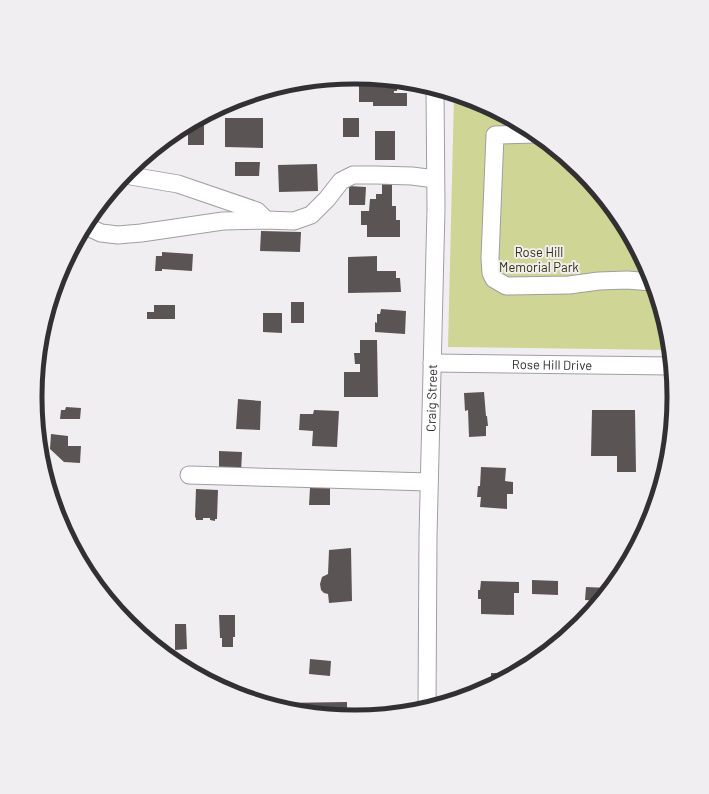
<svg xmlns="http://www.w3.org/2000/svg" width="709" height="794" font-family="Barlow,sans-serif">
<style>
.green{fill:#cfd595}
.building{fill:#5a5554}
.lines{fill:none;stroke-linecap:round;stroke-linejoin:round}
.minor-casing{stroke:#a09ea2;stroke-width:19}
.minor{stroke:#fff;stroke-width:17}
.labels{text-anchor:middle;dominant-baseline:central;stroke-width:4;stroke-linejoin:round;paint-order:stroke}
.park-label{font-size:13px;fill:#2f3206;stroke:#f1eef2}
.street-label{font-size:13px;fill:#313032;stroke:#f1eef2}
.rim{fill:none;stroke:#313032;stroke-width:5}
</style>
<rect width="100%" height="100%" fill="#f1eef2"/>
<path class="green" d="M454,95L477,102L532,131L581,171L620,220L650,275L668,335L669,350L448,347Z"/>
<path class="building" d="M359,78L397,82V91H394V93H407V106H373V102H359Z
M202,118H204V145H188V126Z
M225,118H263V148L225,147Z
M343,118H359V137H343Z
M375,131H395V160H375Z
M235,162H260L259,176H235Z
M317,164L318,191L279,192L278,165Z
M382,182H392V206H396V220H400V237H367V225H361V211H369L370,199H376V194H382Z
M349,186L366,187L365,205H349Z
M261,231L301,232L300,252L260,251Z
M162,252L193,254L192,271L162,269V271H155L156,256H162Z
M377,256V271H396V278H400L401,292L348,293V257Z
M291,302H304V323H291Z
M154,305H175V319H147V312H154Z
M381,309L406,311L405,334L375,332V322L377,323V314H380Z
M263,313H282V333L263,332Z
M360,340H377L378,397H344V372H360V364H355L354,353H360Z
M484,392L486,416H487L488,426H486V436L469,437L468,410L465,411L464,393Z
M238,399L261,401L260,430L236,429Z
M66,407L81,408L80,419H60L61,410H65Z
M314,410L339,411L337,447L312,446L313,431L299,430L300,414H313Z
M592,410H635L636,472H617V456H591Z
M51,434L68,436V446H81L80,463L64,462L50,449Z
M219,451L242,452L241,473L219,472Z
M481,467L506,468L505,481L513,482V494H507V509L480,507L481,497H477L478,486H480Z
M310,488H330V505H309Z
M196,489L218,490L217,519H215V521L210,520V518H203V520H196V518L195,517Z
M351,548L352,601L329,603L328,594L324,593L321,590L320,584L322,577L328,574L329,550Z
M532,580L558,581V595L532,594Z
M481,581L519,582V593H514V615L481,614V599H478V590H480Z
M586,587L609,588L599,601L585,600Z
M219,615H235V637H233V647H222V638H220Z
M175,624H186L187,649L175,650Z
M310,659L331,661L330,676L309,674Z
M491,673H512L491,685Z
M347,702V716L292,710L281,707V703Z"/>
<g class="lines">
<g class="minor-casing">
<g id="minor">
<path d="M535,134L495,135L490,258L491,273L494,279L506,286L569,285L599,281L627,280L652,282"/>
<path d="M125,175L178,184L257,211L266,220"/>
<path d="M87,223L90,228L101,233L118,235L141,233L223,221L266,220L294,221L311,215L327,199L341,181L353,175H376L412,176L435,179"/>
<path id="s1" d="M432,363L671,366"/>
<path d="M189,475L429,482"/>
<path id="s2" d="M427,707L428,536L436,209L435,89"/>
</g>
</g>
<use href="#minor" class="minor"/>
</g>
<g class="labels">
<g class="park-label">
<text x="539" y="252">Rose Hill<tspan x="539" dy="15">Memorial Park</tspan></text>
</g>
<g class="street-label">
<text stroke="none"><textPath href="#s1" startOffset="120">Rose Hill Drive</textPath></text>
<text stroke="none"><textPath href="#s2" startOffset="309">Craig Street</textPath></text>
</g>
</g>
<path d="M0 0H709V794H0ZM354 84H355A312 312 0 0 1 667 396V398A312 312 0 0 1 355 710H354A312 312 0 0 1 42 398V396A312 312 0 0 1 354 84Z" fill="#f1eef2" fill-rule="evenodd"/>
<path class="rim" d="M354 84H355A312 312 0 0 1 667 396V398A312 312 0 0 1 355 710H354A312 312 0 0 1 42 398V396A312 312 0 0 1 354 84Z"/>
</svg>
